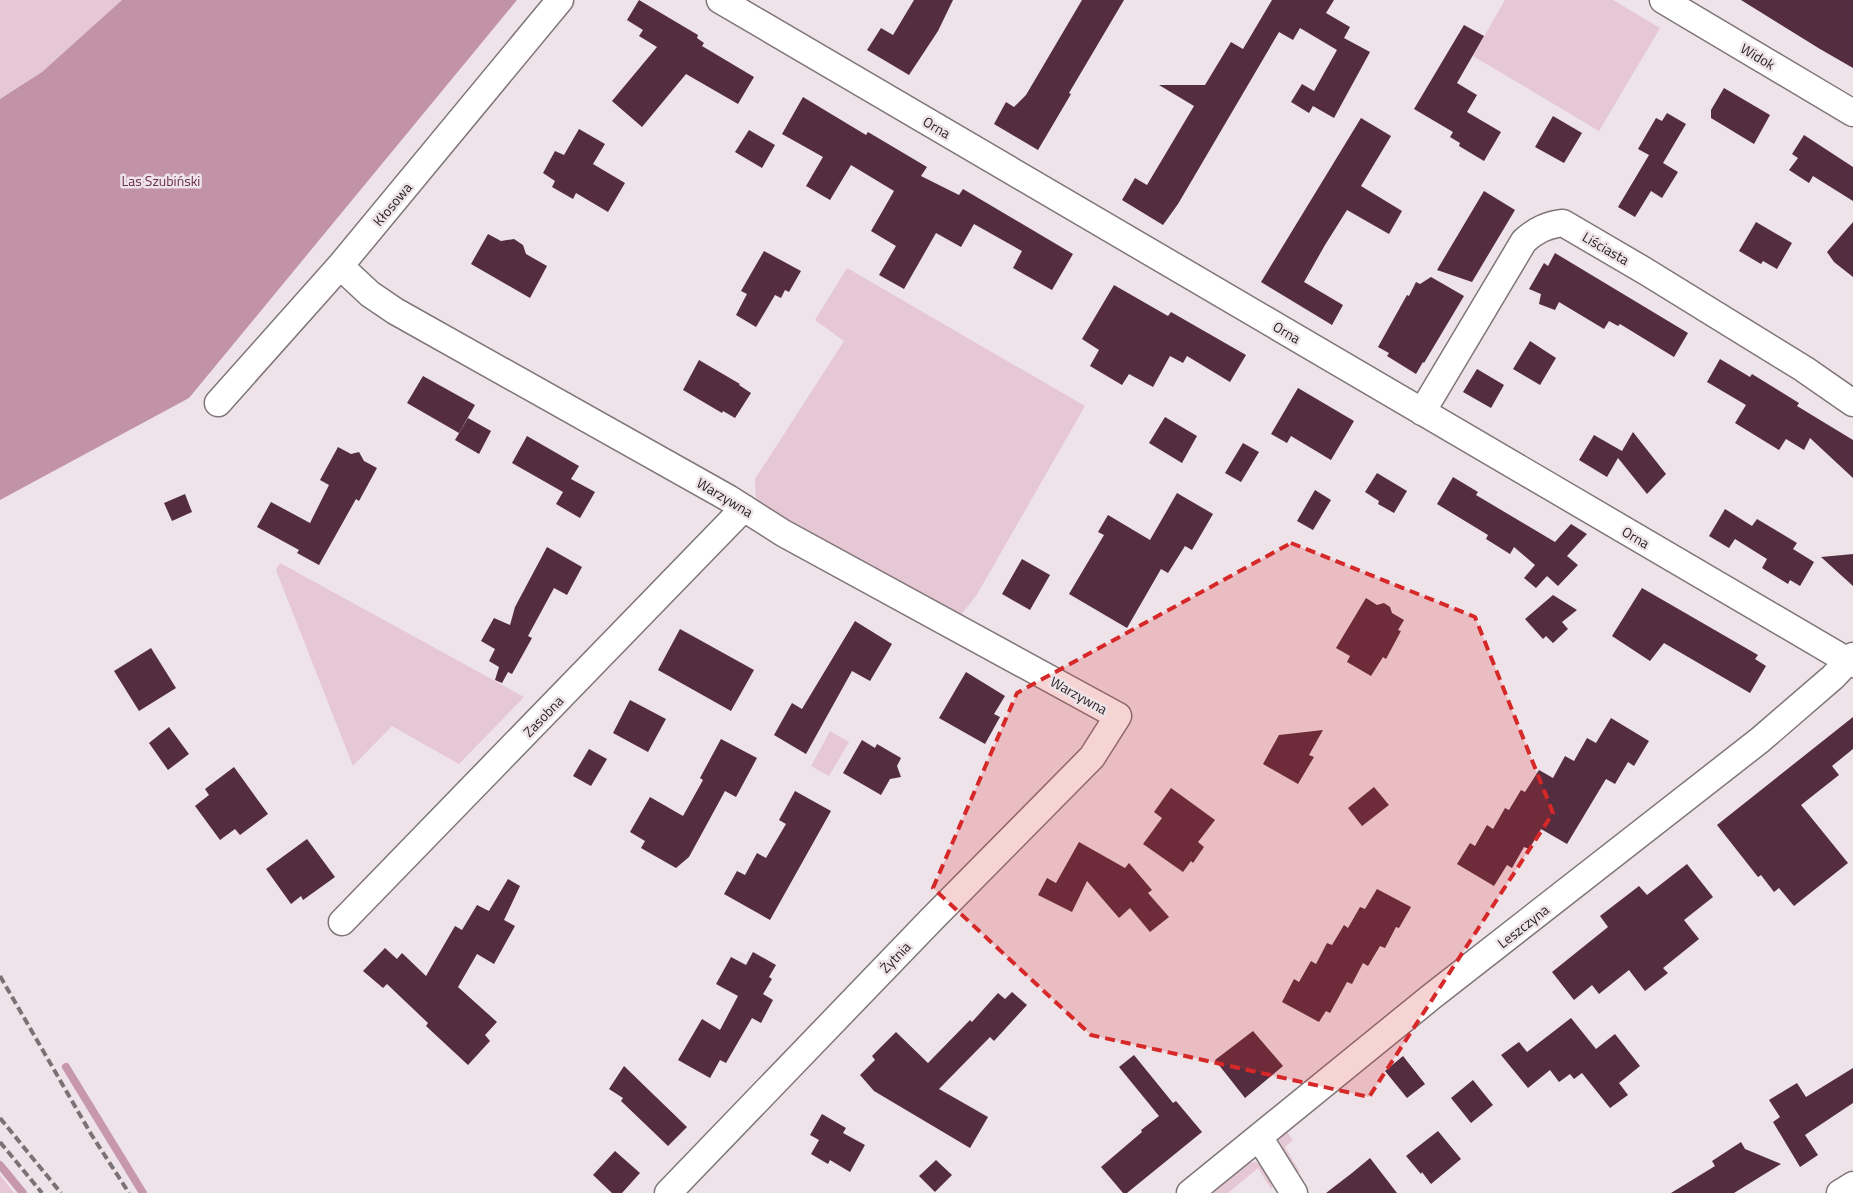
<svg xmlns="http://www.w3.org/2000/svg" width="1853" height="1193" font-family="'Titillium Web',sans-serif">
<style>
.green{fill:#e6c7d4}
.forest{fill:#c293a7}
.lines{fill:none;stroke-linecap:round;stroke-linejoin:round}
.stream{stroke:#c798ac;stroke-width:8}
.building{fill:#542d40}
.minor-casing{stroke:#80767a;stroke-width:29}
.minor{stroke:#fff;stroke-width:26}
.rail{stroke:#7a7376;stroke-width:4;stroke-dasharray:8 4;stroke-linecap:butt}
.marked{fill:#d62828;fill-opacity:0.2;stroke:#d62828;stroke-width:4;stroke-dasharray:10 6;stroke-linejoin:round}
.labels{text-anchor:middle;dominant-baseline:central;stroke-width:5;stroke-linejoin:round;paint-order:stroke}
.street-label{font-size:14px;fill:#211d1f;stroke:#eee3e8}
.park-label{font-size:14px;fill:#6c304e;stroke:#eee3e8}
</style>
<rect width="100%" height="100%" fill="#eee3e8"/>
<path class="green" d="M0,0H122L42,72L0,99Z
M1505,0H1613L1660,28L1599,131L1473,56Z
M847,268L1085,406L976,596L960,616L756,502L755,479L844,341L815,320Z
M280,563L524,697L459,764L392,726L353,766L276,570Z
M830,731L849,742L829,776L811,766Z
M1281,1132H1287L1293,1140L1285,1147L1300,1172H1295C1286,1158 1275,1149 1281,1132Z
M1256,1162L1263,1166L1275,1183L1271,1189L1258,1168L1228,1193H1213L1212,1188L1247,1163Z
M0,1175L14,1193H0Z"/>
<path class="forest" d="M122,0H517L189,398L0,500V99L42,72Z"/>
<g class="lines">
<path class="stream" d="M66,1067L143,1193
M0,1165L23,1193"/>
</g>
<path class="building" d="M639,0L698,35L697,38L704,43L702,46L754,77L738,104L686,74L642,127L612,101L657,47L639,36L643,30L627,20Z
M914,0H953L938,31L909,75L867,50L881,28L893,35Z
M1082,0H1124L1069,93L1071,94L1038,150L994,124L1006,102L1014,107L1026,95Z
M1272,0H1334L1326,13L1350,27L1344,38L1370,52L1334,118L1313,106L1309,113L1291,102L1302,84L1314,91L1337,50L1300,28L1293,40L1279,32L1178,204L1163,225L1122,200L1135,178L1147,185L1194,106L1159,85H1205L1231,42L1243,49Z
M1741,0H1853V68L1820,49Z
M1464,25L1484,36L1457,83L1477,95L1467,112L1501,132L1484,161L1459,146L1460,143L1450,137L1453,132L1414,109Z
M1724,88L1770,115L1754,144L1711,118V110Z
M803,97L866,135L868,132L927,167L921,176L959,195L963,189L1073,254L1052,290L1013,268L1022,251L974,224L961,247L936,233L904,289L879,275L896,246L871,231L894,191L851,165L830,200L806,186L823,157L782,134Z
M1667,113L1686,124L1663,163L1678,172L1662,198L1651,191L1635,217L1618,207L1649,155L1638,149L1656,118L1662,121Z
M1553,116L1582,133L1564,163L1535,147Z
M1361,118L1391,136L1361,186L1402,211L1389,234L1347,210L1325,245L1304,282L1343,305L1332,325L1261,282Z
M579,129L605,144L593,164L625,183L608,212L576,193L573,199L552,187L555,181L543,173L555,151L564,155Z
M749,130L775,145L762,168L735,152Z
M1804,135L1853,167V201L1813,176L1809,183L1789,170L1798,158L1792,154Z
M1484,191L1515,210L1472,282L1437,270Z
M1756,222L1792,243L1777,269L1763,261L1761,264L1739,251Z
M1853,222V277L1834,262L1827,252Z
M488,234L501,241L514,239L523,245L526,254L547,266L530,298L471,264Z
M764,251L801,271L789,292L785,290L781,298L775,295L756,327L736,315L747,294L741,291Z
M1555,253L1688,333L1674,357L1620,324L1618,326L1609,321L1604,329L1559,302L1555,310L1539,304L1541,294L1529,289L1544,263L1548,266Z
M1431,277L1464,296L1424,363L1423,362L1416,374L1387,356L1389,353L1378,347L1407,295L1409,296L1416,282L1420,284Z
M1114,285L1168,316L1171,312L1246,355L1230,382L1187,356L1183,363L1170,356L1153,387L1129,374L1122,385L1090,366L1099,350L1082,339Z
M1530,341L1556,358L1540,385L1513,369Z
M1720,359L1750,377L1752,374L1799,403L1797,406L1853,440V478L1810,438L1804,450L1786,439L1779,450L1735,423L1746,405L1707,382Z
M699,360L740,384L739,385L751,393L735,418L723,411L722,413L683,390Z
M1477,369L1504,385L1491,408L1463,392Z
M423,376L475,405L459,433L407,403Z
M1298,388L1354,421L1331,460L1291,436L1287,443L1271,434Z
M1165,417L1197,436L1182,463L1149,443Z
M468,418L491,431L479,454L455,440Z
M1633,432L1666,474L1647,494L1618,458L1607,477L1579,460L1594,435L1622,451Z
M527,436L579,466L571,479L595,492L580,518L556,504L563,492L512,463Z
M1243,443L1259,452L1241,482L1225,473Z
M338,447L351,454L359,452L364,461L377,468L359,501L356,499L319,565L297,553L299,550L257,527L271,502L310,523L329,485L320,480Z
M1377,473L1407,491L1394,513L1378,504L1379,501L1365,492Z
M1453,477L1478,492L1476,495L1555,542L1571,524L1587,534L1567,556L1578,565L1558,586L1547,576L1536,588L1524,578L1535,565L1514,547L1510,554L1486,539L1488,535L1437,504Z
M1315,490L1331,500L1313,530L1297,521Z
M1177,493L1213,514L1192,550L1185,546L1168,573L1161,569L1127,628L1069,594L1104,535L1098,532L1108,515L1150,540Z
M185,494L192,512L172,521L164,503Z
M1725,509L1752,526L1757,519L1797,543L1793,549L1814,562L1800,586L1790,580L1788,584L1762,568L1767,559L1735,539L1729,548L1709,536Z
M547,547L582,567L567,595L554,588L528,636L532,638L512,674L508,672L502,683L495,680L499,667L489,661L495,649L481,641L494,618L510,625L515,607Z
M1853,554V586L1821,557Z
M1022,559L1050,575L1030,610L1002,594Z
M1642,588L1758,655L1755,659L1766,666L1750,693L1664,643L1650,661L1612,636Z
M1553,595L1577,610L1562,622L1568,629L1553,643L1546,636L1543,639L1525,619Z
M1366,598L1377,605L1384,603L1390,607L1392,613L1404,620L1398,630L1401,631L1386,659L1383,657L1371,676L1347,662L1350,656L1336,648Z
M855,621L892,644L870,681L852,671L806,754L774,735L792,703L802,709Z
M680,629L754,670L731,711L658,670Z
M151,648L176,688L139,711L114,671Z
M966,672L1005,696L994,714L1000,717L985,744L939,718Z
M630,700L666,719L648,752L613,733Z
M1853,717V749L1832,766L1839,775L1801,805L1848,863L1794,906L1779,888L1774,892L1761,875L1758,877L1717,825Z
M1611,718L1649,741L1634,766L1628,762L1615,784L1606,779L1567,844L1541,829L1529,849L1524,847L1512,868L1507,865L1494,886L1457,864L1470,843L1475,846L1487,825L1493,829L1505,808L1509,810L1521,790L1525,792L1539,770L1553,778L1565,756L1574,761L1587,738L1596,743Z
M169,727L189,754L168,770L149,743Z
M1323,730L1309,755L1314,757L1298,784L1263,764L1279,735Z
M721,739L757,758L736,797L725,791L689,857L676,868L641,848L645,841L630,832L650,797L683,816L703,780L700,778Z
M862,740L875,748L877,744L901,758L897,766L901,777L890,779L881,795L843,773Z
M589,749L607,759L591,786L573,776Z
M234,767L268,814L240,835L235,829L220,840L195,806L209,795L205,789Z
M1374,787L1389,805L1362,826L1348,808Z
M1171,788L1215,820L1198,842L1204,847L1193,863L1191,861L1183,872L1143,844L1162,818L1154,812Z
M795,791L831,811L770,920L724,894L737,871L745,875L757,853L766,858L786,824L779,820Z
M307,839L335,877L303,900L301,896L291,904L266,869Z
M1079,842L1125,868L1129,863L1152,890L1148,893L1169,917L1150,932L1130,908L1119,918L1087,881L1072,912L1038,895L1047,878L1056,883Z
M1687,864L1713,897L1684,920L1699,939L1663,968L1668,973L1645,991L1629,970L1599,994L1592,985L1574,1000L1552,972L1608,927L1600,916L1639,886L1647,895Z
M508,879L520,886L504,920L515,926L494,964L477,954L458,987L497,1022L485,1035L490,1041L468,1065L426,1026L428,1023L387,984L383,988L363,971L385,948L397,959L402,953L426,976L455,926L462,930L477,905L489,911Z
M1377,889L1411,907L1399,928L1396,927L1385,948L1380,946L1368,966L1363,963L1352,984L1347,982L1330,1013L1326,1011L1319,1022L1282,1002L1294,979L1299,982L1311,961L1316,964L1327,943L1332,945L1344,925L1348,928L1360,907L1365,909Z
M753,952L776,965L769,977L772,979L763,994L773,1000L761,1023L752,1018L726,1063L720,1060L710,1078L678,1060L702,1019L720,1030L738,996L716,984L731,957L746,965Z
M1012,992L1027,1005L994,1041L990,1037L939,1089L988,1117L970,1148L874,1091L860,1075L875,1060L872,1056L896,1032L928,1063L970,1020L972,1022L998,993L1005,999Z
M1571,1018L1596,1049L1615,1034L1640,1066L1619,1083L1628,1095L1610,1108L1582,1073L1574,1079L1570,1074L1559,1082L1550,1070L1528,1088L1501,1055L1519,1042L1527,1052Z
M1253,1031L1283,1066L1245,1098L1215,1060Z
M1134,1055L1173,1103L1176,1101L1202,1132L1127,1193H1123L1101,1167L1142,1132L1141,1130L1159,1116L1119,1067Z
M1403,1056L1425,1084L1407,1098L1385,1071Z
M624,1066L687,1127L668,1146L621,1101L623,1098L609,1089Z
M1853,1068V1103L1805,1135L1818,1155L1800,1167L1773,1122L1780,1117L1769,1100L1797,1083L1806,1097Z
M1473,1080L1493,1105L1471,1123L1451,1098Z
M822,1114L846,1128L843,1133L865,1145L850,1172L830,1160L828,1164L811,1154L819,1140L810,1135Z
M1438,1131L1461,1159L1431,1184L1422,1172L1421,1174L1406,1156Z
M1741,1142L1745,1149L1781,1164L1734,1193H1671L1715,1166L1712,1161Z
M615,1151L640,1173L622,1193H612L593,1175Z
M1370,1158L1397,1193H1326L1352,1173Z
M936,1160L952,1175L935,1192L919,1176Z"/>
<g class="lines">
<g class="minor-casing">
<path id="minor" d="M720,0L1853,664
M1663,0L1853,113
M340,266L370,294L395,311L728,498L783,533L1118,716L1092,757L931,920L668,1193
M218,403L340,266L560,0
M1422,412L1524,241C1536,230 1547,225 1563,223L1645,271L1804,369L1853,403
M342,922L744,508
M1259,1137L1294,1193
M1190,1193L1431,997L1760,740L1833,677L1853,656
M1840,1193L1853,1185"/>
</g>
<use href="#minor" class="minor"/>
<path class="rail" d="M0,976L91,1134L129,1193
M0,1118L61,1193
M0,1142L42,1193"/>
</g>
<path class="marked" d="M1291,543L1475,617L1553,813L1369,1097L1091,1035L933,888L1017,693Z"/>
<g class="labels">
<g class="street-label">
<text transform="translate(1758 56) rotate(31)">Widok</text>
<text transform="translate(937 127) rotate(30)">Orna</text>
<text transform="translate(392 204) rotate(-50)">Kłosowa</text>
<text transform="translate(1606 248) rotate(30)">Liściasta</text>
<text transform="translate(1287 332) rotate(30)">Orna</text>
<text transform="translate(725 497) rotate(31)">Warzywna</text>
<text transform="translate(1636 537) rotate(30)">Orna</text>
<text transform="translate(1079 695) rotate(29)">Warzywna</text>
<text transform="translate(543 716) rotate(-46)">Zasobna</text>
<text transform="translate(1523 926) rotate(-38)">Leszczyna</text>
<text transform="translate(895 957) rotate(-46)">Żytnia</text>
</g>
<g class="park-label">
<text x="161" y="180">Las Szubiński</text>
</g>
</g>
</svg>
